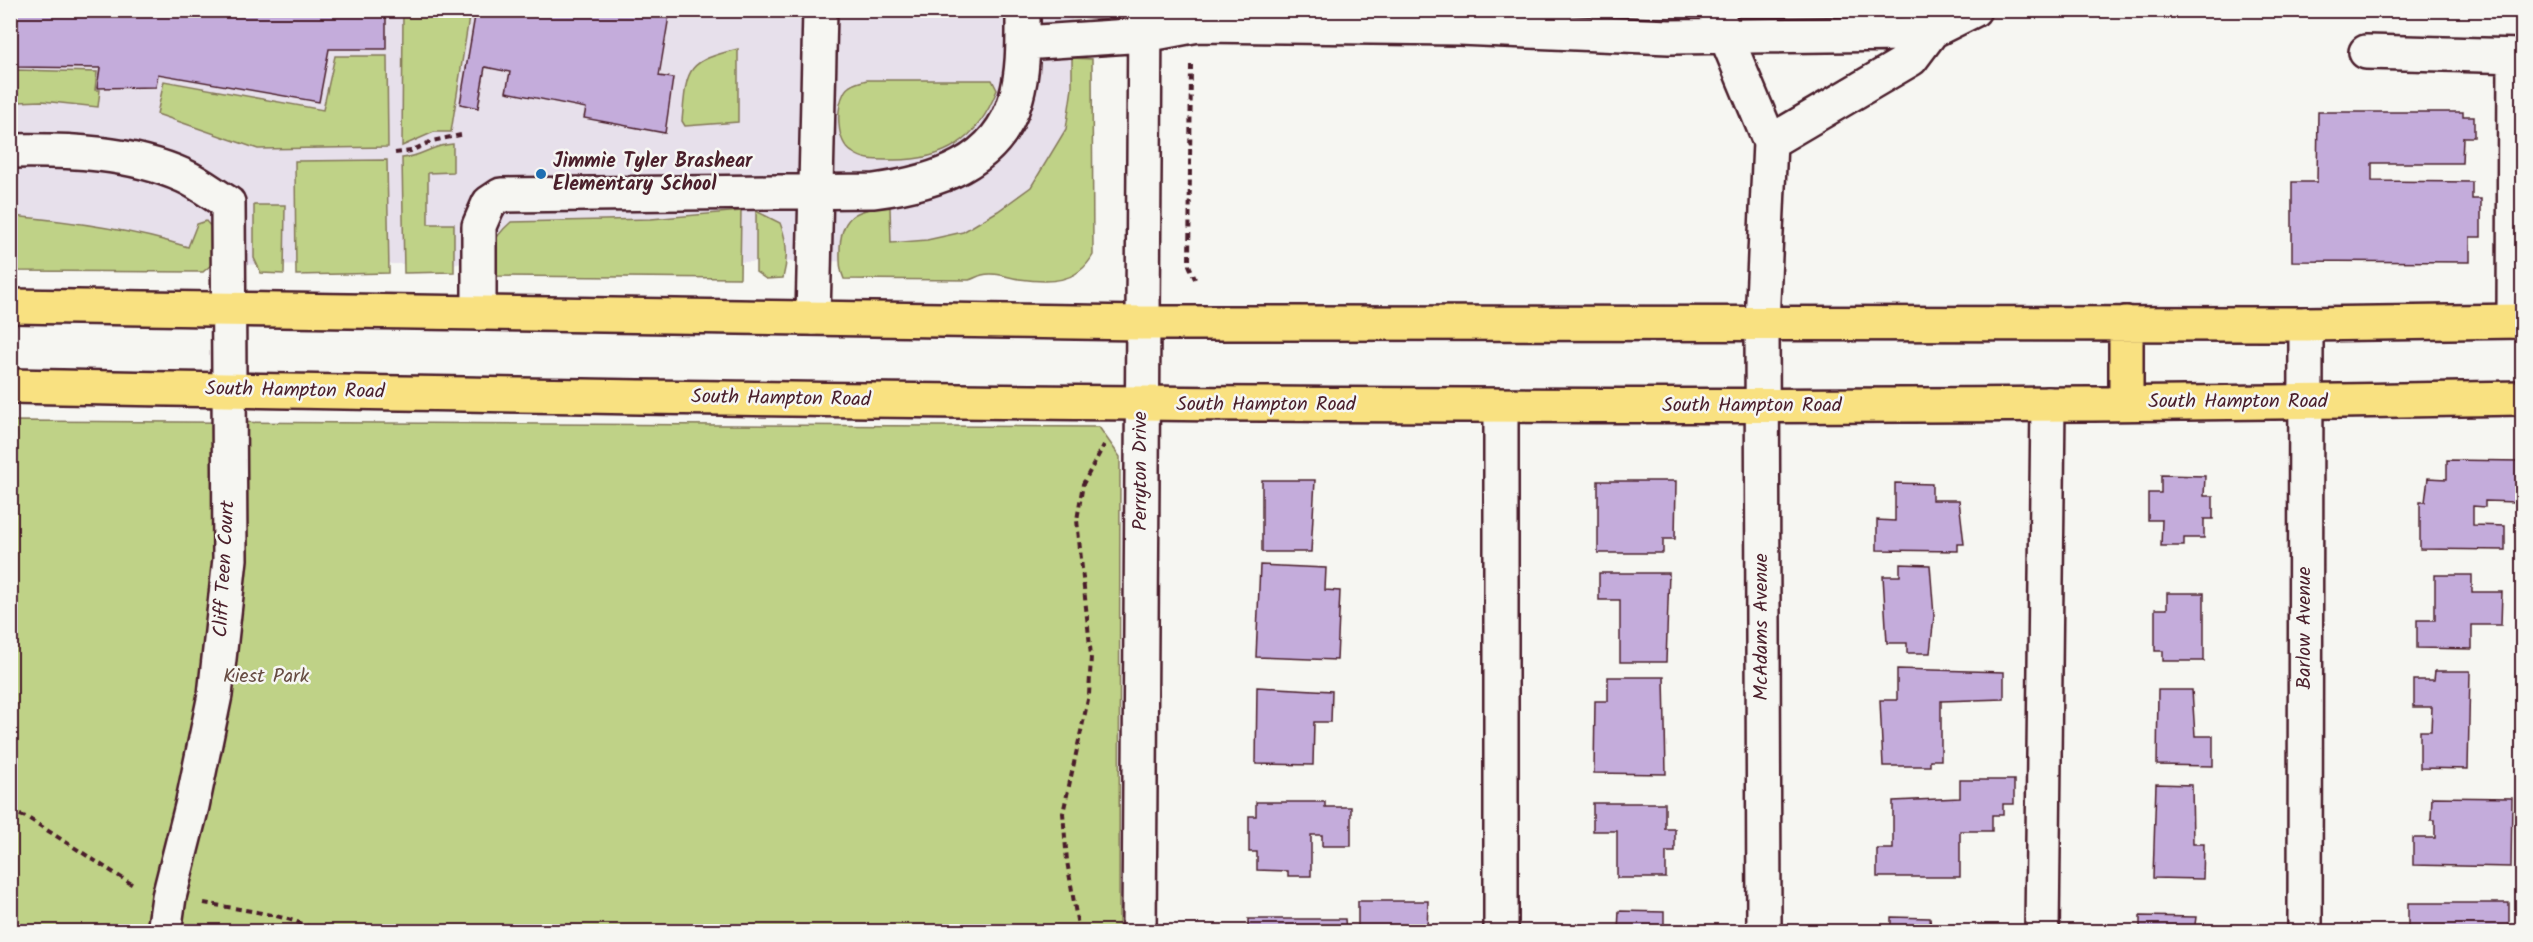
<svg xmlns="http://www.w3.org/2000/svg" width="2533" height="942" font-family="Kalam,sans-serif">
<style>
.built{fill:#e7e0eb}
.green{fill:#bfd287;stroke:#847859;stroke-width:1.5}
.building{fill:#c4acdb;stroke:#4a1f2b;stroke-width:1.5}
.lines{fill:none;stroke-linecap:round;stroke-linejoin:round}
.minor-casing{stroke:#4a1f2b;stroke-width:38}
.major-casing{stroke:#4a1f2b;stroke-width:38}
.path{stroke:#4a1f2b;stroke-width:4;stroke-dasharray:6 4.5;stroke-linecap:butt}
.minor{stroke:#f6f6f2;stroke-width:33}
.major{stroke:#f9e181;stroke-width:33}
.poi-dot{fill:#1f6fb2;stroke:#f6f6f2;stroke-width:2}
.labels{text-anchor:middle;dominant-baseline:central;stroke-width:5;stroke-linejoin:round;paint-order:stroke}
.poi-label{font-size:20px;font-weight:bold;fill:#4a1f2b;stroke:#f6f6f2;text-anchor:start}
.street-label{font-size:20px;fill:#4a1f2b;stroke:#f6f6f2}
.park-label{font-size:20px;fill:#674c42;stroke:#f6f6f2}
</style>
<rect width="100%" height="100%" fill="#f6f6f2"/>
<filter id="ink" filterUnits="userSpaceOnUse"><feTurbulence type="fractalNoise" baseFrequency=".0167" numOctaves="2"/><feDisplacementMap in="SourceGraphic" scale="12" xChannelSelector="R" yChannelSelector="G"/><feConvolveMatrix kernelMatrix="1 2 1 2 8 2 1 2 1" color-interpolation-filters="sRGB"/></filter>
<g filter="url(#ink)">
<path class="built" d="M10,11H1072L1071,260L11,266Z"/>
<path class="green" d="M403,11H470L451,132H434L402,146Z
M738,49V122L685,126L682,121C687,69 684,62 738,49Z
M335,56H387L388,147L258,149L157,114L164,81L323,110Z
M1072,58L1092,59L1093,255C1077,284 1049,283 1019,279C1006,277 995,272 982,275C978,276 973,279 969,280L844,279C839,268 840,259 840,247C842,212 860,209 890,207L891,243L927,240L963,232L998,211L1031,187L1066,129L1072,88Z
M16,70L97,72L95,90H100L98,107L42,101L18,102Z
M867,80H992L997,90C978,140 944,161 891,160C877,160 864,161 852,152C836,142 836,109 844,93C848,84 859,82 867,80Z
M453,144V172L428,173V224H454V272L404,273L402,158C422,157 431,145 453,144Z
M387,160L389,273L296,275L295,161Z
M254,205H285L284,274L261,273L254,258Z
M741,211L740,278L496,276C482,255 494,237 511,222L651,219Z
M756,211L780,223C787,240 788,260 783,278L766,279L756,272Z
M11,216C71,221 130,229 188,247L197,224L206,221L211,227V265L203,272L11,271Z
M11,421L1099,427L1120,457L1119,931L11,932Z"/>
<path class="building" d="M10,10H386V49H329L319,102L158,74L156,87L97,88L100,68L15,67V51L10,50Z
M476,10H670L659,76L673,78L665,133L584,118L586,108L506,92L510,72L485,67L478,108L460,104Z
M2318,112H2463V116H2474V137H2463L2462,163H2372V181L2472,182V199H2481V237H2470V262L2292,261V182H2317Z
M2447,460L2522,461V484H2517L2516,502L2485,501V507L2473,506V525L2505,526V550L2420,549V502H2425L2428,478L2447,479Z
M2161,475L2205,476L2204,496H2213V519H2204V538H2184V546H2161L2162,520H2148V493H2161Z
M1262,480H1315L1311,552H1262Z
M1598,481H1676L1675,539H1663V553H1598Z
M1895,483L1932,484V500H1959L1964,544H1958V551L1877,550V520L1895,521Z
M1900,564L1930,565L1934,616L1930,653H1907V643H1887L1883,576H1900Z
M1260,565L1326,568L1325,590L1340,591L1337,660L1256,657Z
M1599,573H1669L1666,662H1620V600H1599Z
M2435,575H2472V592H2502L2501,625H2472V649L2417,648V620H2435Z
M2167,593H2204V661H2163V651H2155V609H2167Z
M1897,669L2004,672V699L1941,701V760H1930V766H1883L1880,700H1897Z
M2435,671H2470L2468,769L2420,768V731H2431L2432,707H2414V680H2434Z
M1608,677H1664L1666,774L1594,773L1595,701H1608Z
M1257,687L1332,691L1331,722H1314L1313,765L1256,764Z
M2158,690H2192L2195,736H2213V766L2157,765Z
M1960,780H2014V804H2003V815H1992V831H1960V877H1877V849H1893V801L1960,798Z
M2156,784L2192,785L2193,844H2204L2203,879L2153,878Z
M2432,797L2512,798L2511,867L2413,865V838H2435V820H2431Z
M1256,802H1325V807H1351V846H1322V835H1311V876H1288V871L1257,870V852H1249V816H1256Z
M1593,803H1665V829H1675V852H1666V878H1617V831H1593Z
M1358,901H1428L1427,932H1358Z
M2408,903H2509V932H2408Z
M1619,911L1664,912V928H1675V932H1618Z
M2140,916L2196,917L2194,932H2140Z
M1891,917L1930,918L1931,932H1891Z
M1248,919H1345L1346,932H1248Z"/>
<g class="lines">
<g class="minor-casing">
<path id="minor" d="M1476,10L1459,28L1669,37L1903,34L1932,31L1974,10
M1715,10L1770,142L1762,323L1764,932
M1023,43L1145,35L1198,25L1459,28
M2366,52L2522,56
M1770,142L1911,59L1932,31
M10,151C69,150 131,152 184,176C200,183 214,195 228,203L230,559L215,695L192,806L169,897L164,932
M479,313V226L489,203L501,195L874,191C934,183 998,164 1016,98C1024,70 1023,39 1023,10
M813,318L820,10
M2514,321L2515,56
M1501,406V932
M1139,932L1145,10
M2042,932L2048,404
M2305,932L2306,324"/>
</g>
<g class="major-casing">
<path id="major" d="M10,306L1142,323L2306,324L2522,321
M2126,323V403
M10,386C848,402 1685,414 2522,398"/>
</g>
<path class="path" d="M1191,65L1189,265L1195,279
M395,153L411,151L432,141L465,134
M10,811L28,818L133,885
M204,903C235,909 294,915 318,932
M1079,932L1067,861L1063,813L1089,695L1091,656L1077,520L1083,484L1104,445"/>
<use href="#minor" class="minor"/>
<use href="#major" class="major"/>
</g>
</g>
<circle class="poi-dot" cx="541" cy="174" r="6"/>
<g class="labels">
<g class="poi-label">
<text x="553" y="162">Jimmie Tyler Brashear<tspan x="553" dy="23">Elementary School</tspan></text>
</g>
<g class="street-label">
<text transform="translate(295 391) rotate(1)">South Hampton Road</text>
<text transform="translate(781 399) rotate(1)">South Hampton Road</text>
<text x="2238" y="402">South Hampton Road</text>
<text x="1266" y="405">South Hampton Road</text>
<text x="1752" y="406">South Hampton Road</text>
<text transform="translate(1141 471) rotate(-90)">Perryton Drive</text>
<text transform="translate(225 569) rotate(-87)">Cliff Teen Court</text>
<text transform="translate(1762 627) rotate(-90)">McAdams Avenue</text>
<text transform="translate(2305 628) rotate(-90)">Barlow Avenue</text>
</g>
<g class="park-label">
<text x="266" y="677">Kiest Park</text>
</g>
</g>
<rect width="2533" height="942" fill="none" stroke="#f6f6f2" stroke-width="36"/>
<rect x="18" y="18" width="2497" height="906" fill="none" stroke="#4a1f2b" stroke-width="2" filter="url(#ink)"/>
</svg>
